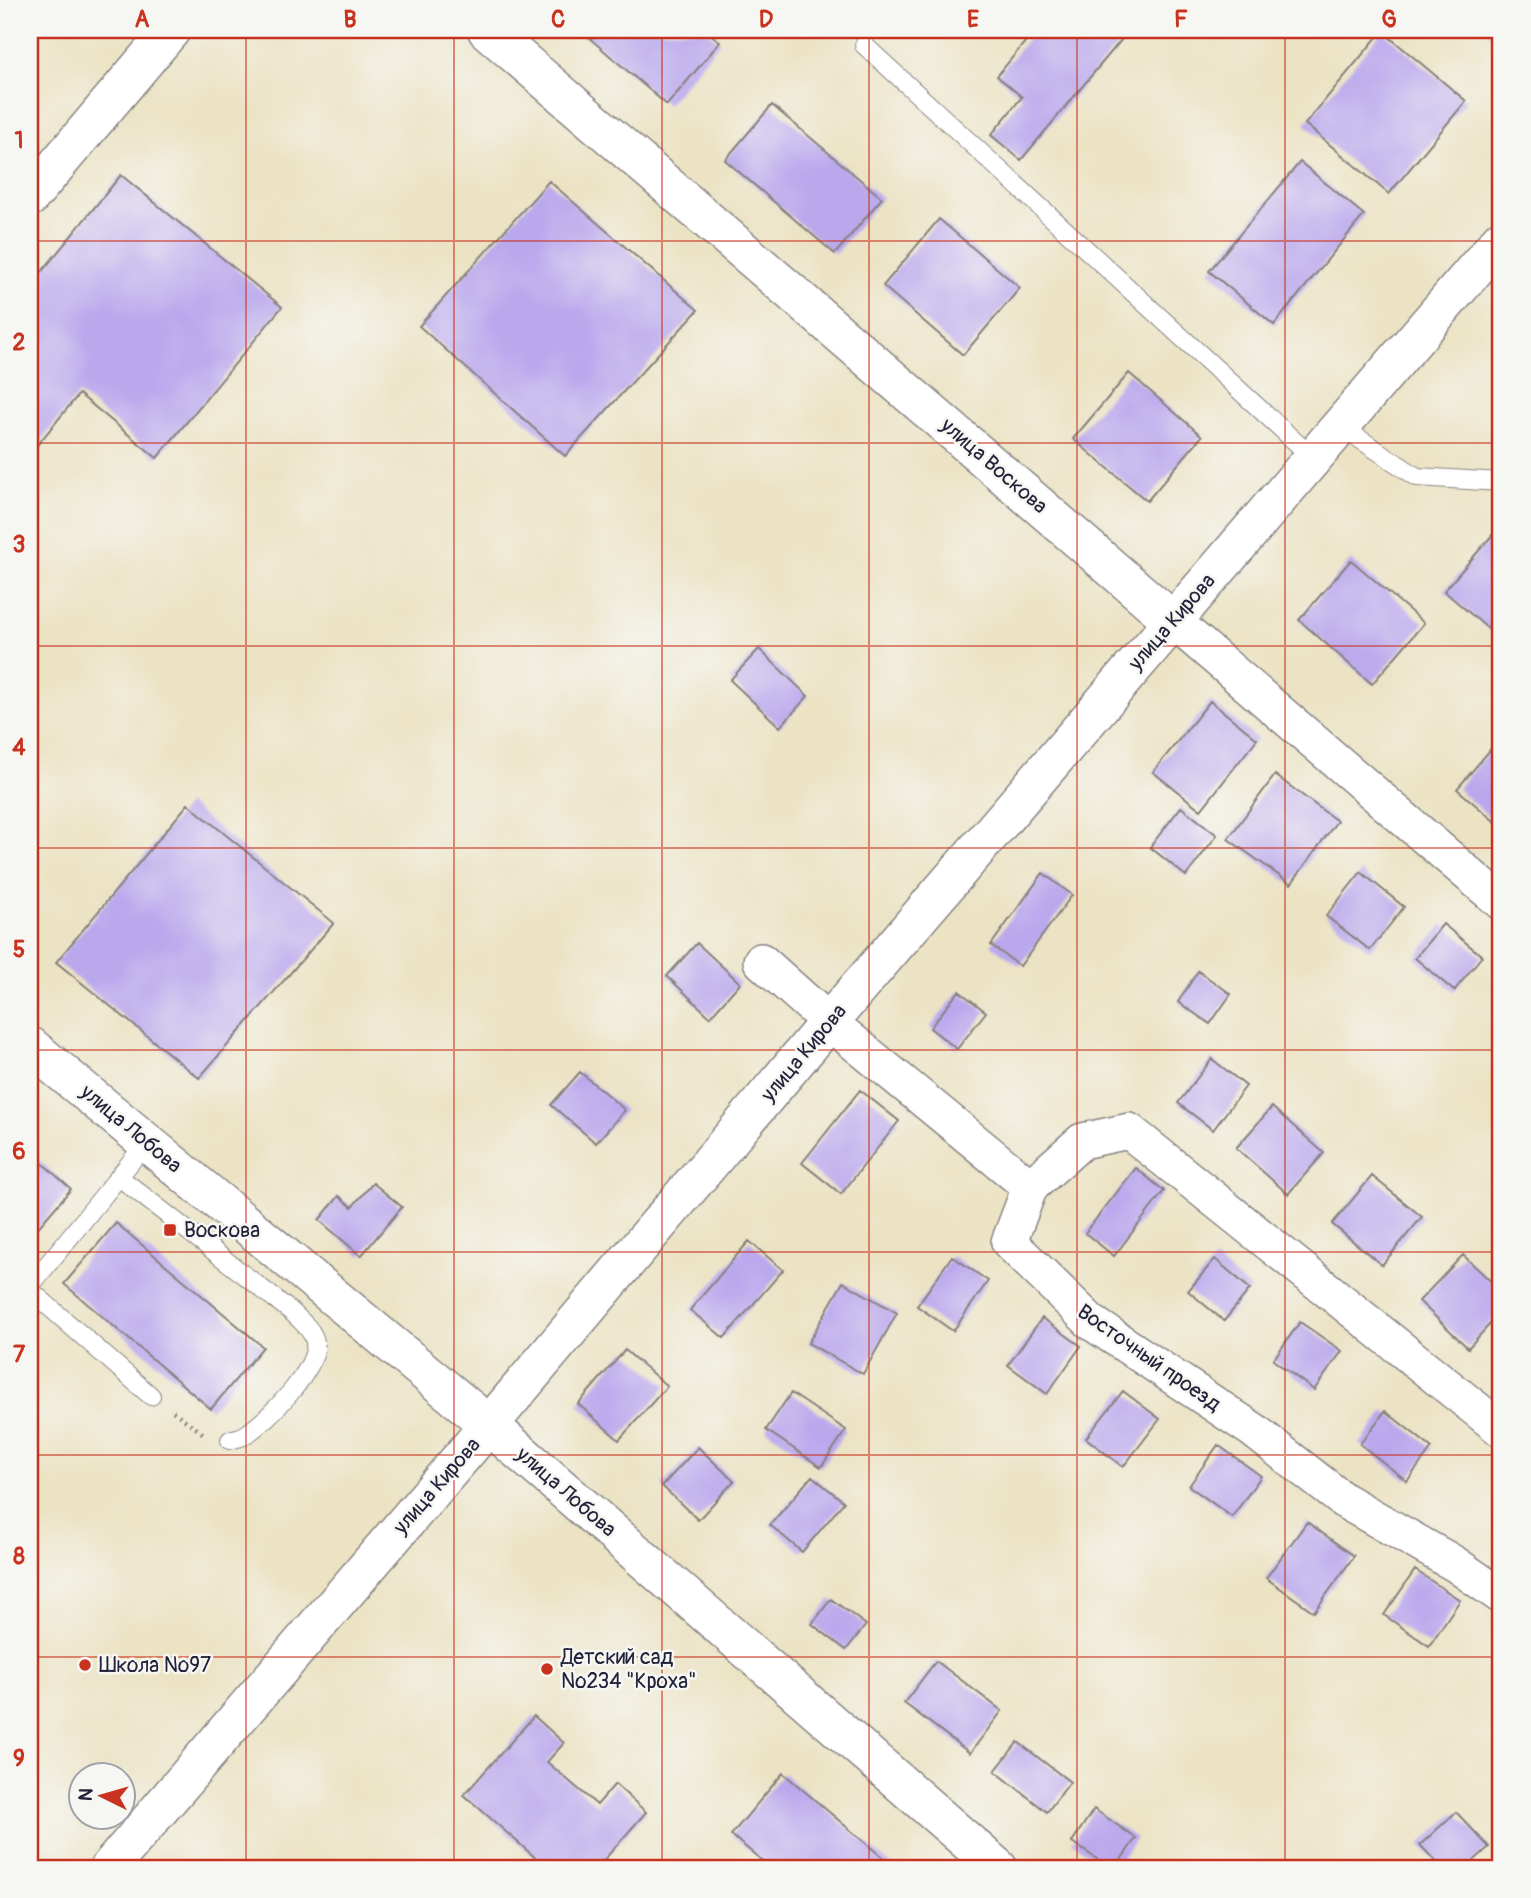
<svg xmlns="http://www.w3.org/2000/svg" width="1531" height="1898" font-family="Pangolin,sans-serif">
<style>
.building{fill:#baa8ed}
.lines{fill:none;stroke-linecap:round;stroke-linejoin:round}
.lane-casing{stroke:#878280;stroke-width:20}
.street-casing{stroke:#878280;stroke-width:38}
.secondary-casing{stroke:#878280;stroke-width:41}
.path{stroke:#878280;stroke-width:4.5;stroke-dasharray:2 5;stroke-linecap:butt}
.lane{stroke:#fff;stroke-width:18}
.street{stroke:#fff;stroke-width:35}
.secondary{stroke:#fff;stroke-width:38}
.grid{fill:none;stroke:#c8321e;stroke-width:2;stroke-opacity:0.55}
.poi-dot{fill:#c8321e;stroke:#f6f6f2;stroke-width:2.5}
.labels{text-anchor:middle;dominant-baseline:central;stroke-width:5;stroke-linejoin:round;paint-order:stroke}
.street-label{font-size:21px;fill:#22223b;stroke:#f6f6f2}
.poi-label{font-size:21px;fill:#22223b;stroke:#f6f6f2;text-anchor:start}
.neatline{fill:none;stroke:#c8321e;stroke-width:2.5}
.grid-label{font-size:23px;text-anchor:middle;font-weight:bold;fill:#c8321e}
</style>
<rect width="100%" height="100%" fill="#f6f6f2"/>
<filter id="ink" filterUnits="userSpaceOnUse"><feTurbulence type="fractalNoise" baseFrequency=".0143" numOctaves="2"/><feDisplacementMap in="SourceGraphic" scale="14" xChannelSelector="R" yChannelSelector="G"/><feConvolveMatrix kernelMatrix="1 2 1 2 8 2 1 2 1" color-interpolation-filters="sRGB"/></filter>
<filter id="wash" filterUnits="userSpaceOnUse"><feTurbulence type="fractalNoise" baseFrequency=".00686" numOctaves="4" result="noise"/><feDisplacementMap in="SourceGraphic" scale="28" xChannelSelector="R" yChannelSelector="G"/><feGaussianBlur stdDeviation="1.57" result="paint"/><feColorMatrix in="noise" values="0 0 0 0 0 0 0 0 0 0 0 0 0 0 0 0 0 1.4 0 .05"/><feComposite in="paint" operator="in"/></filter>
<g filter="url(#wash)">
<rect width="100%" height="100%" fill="#ece3c4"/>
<g id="blocks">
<path class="building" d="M592,30H706L720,42L667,105L587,36Z
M1035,30H1112L1122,39L1021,160L991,135L1022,97L997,76Z
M1485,30H1501V43Z
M1382,31L1466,101L1389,194L1305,124Z
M772,105L882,198L835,254L725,160Z
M1300,162L1364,215L1274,325L1209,271Z
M121,175L282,307L157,458L79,394L30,454V286Z
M549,181L698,310L565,456L419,326Z
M939,219L1020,288L963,355L883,286Z
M1129,373L1202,436L1147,501L1073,439Z
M1501,525V640L1444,591Z
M1351,560L1424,623L1372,684L1299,620Z
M759,649L808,696L780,727L730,680Z
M1210,701L1257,739L1201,810L1153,772Z
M1501,737V827L1457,789Z
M1275,775L1337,821L1291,884L1228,839Z
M188,804L334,923L199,1078L56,962Z
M1181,807L1217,835L1186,876L1150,847Z
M1361,872L1404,907L1370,950L1326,916Z
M1043,873L1072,895L1020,966L991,945Z
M1443,924L1482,956L1454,991L1415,958Z
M697,943L740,983L710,1017L667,976Z
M1198,971L1231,994L1210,1024L1178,1002Z
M959,991L986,1012L957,1049L930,1028Z
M1212,1059L1246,1086L1213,1130L1178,1103Z
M580,1072L625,1110L596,1143L551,1105Z
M860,1090L899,1121L841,1194L802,1163Z
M1272,1107L1324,1153L1288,1194L1236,1148Z
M30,1152L71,1189L30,1237Z
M1136,1168L1164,1191L1114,1256L1085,1233Z
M1372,1176L1422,1217L1382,1265L1332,1224Z
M373,1183L402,1207L361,1256L319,1220L339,1196L352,1207Z
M116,1223L263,1347L211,1409L64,1284Z
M749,1241L783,1270L724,1338L690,1310Z
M1463,1255L1501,1291V1312L1468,1348L1419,1301Z
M952,1256L988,1281L953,1331L917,1306Z
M1215,1259L1250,1289L1224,1321L1188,1291Z
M843,1282L897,1313L863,1374L808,1343Z
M1042,1318L1081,1346L1047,1394L1008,1365Z
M1300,1322L1342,1351L1314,1390L1273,1360Z
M625,1350L667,1386L619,1440L578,1404Z
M1123,1391L1160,1419L1123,1467L1086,1438Z
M791,1393L846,1430L821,1467L766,1430Z
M1385,1411L1432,1448L1407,1481L1360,1444Z
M1218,1445L1261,1476L1232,1517L1189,1486Z
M698,1447L734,1481L698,1520L662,1486Z
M812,1476L844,1502L802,1552L770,1525Z
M1307,1522L1354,1556L1314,1612L1266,1578Z
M1415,1570L1460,1600L1429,1646L1384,1615Z
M831,1599L866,1625L846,1650L812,1624Z
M936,1661L1002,1711L970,1753L904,1703Z
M534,1716L564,1743L547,1762L597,1805L615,1784L646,1812L597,1868H547L464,1795Z
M1018,1742L1070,1782L1047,1812L995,1771Z
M783,1773L895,1868H771L731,1835Z
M1094,1809L1136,1838L1115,1868H1110L1072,1842Z
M1456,1812L1489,1847L1466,1868H1442L1420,1845Z"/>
</g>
</g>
<g filter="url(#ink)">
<use href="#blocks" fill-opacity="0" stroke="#878280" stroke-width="2"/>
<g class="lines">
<g class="lane-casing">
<path id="lane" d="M864,45L1313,458
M1340,426L1417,477L1501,482
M119,1177L293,1313C301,1321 313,1330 315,1342C320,1368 266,1422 245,1435C241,1438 235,1438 230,1440
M30,1286L147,1142
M30,1290L151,1396"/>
</g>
<g class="street-casing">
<path id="street" d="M1173,621L1501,902
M761,961L829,1022L1030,1187L1009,1242L1091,1322L1253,1430L1343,1500L1455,1564L1501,1596
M1030,1187L1082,1141L1129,1131L1501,1429"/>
</g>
<g class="secondary-casing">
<path id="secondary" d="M487,30L1173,621
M30,197L171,30
M30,1046L489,1425L998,1868
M109,1868L489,1425L829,1022L1501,239"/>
</g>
<path class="path" d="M173,1411L205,1435"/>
<use href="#lane" class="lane"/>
<use href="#street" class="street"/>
<use href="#secondary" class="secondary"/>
</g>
</g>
<path class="grid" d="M246,30V1868M454,30V1868M662,30V1868M869,30V1868M1077,30V1868M1285,30V1868M30,241H1501M30,443H1501M30,646H1501M30,848H1501M30,1050H1501M30,1252H1501M30,1455H1501M30,1657H1501"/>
<g class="poi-dot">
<rect x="163" y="1223" width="14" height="14" rx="3.5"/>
<circle cx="85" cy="1665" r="7"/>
<circle cx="547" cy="1669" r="7"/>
</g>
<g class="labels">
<g class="street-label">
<text transform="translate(994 466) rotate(41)">улица Воскова</text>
<text transform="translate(1172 622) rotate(-49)">улица Кирова</text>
<text transform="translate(804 1053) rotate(-50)">улица Кирова</text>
<text transform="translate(131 1129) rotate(40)">улица Лобова</text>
<text transform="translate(1149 1358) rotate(35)">Восточный проезд</text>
<text transform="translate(437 1486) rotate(-49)">улица Кирова</text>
<text transform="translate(566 1492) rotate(41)">улица Лобова</text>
</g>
<g class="poi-label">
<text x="184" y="1230">Воскова</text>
<text x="561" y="1657">Детский сад<tspan x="561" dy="24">№234 "Кроха"</tspan></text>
<text x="99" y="1665">Школа №97</text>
</g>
</g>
<rect width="1531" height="1898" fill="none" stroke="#f6f6f2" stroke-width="77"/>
<g transform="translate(102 1796) rotate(275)"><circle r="33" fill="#f6f6f2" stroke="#a1a1a9" stroke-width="2"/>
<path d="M0-5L12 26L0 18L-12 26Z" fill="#c8321e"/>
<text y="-10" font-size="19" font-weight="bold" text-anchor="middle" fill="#22223b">N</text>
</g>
<rect x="38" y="38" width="1454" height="1822" class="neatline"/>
<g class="grid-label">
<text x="142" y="27">A</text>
<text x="350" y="27">B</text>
<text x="558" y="27">C</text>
<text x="766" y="27">D</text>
<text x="973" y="27">E</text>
<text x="1181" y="27">F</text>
<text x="1389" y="27">G</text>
<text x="19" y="148">1</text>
<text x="19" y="350">2</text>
<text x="19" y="552">3</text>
<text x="19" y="755">4</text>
<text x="19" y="957">5</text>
<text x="19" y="1159">6</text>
<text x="19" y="1362">7</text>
<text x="19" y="1564">8</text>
<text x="19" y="1766">9</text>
</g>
</svg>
